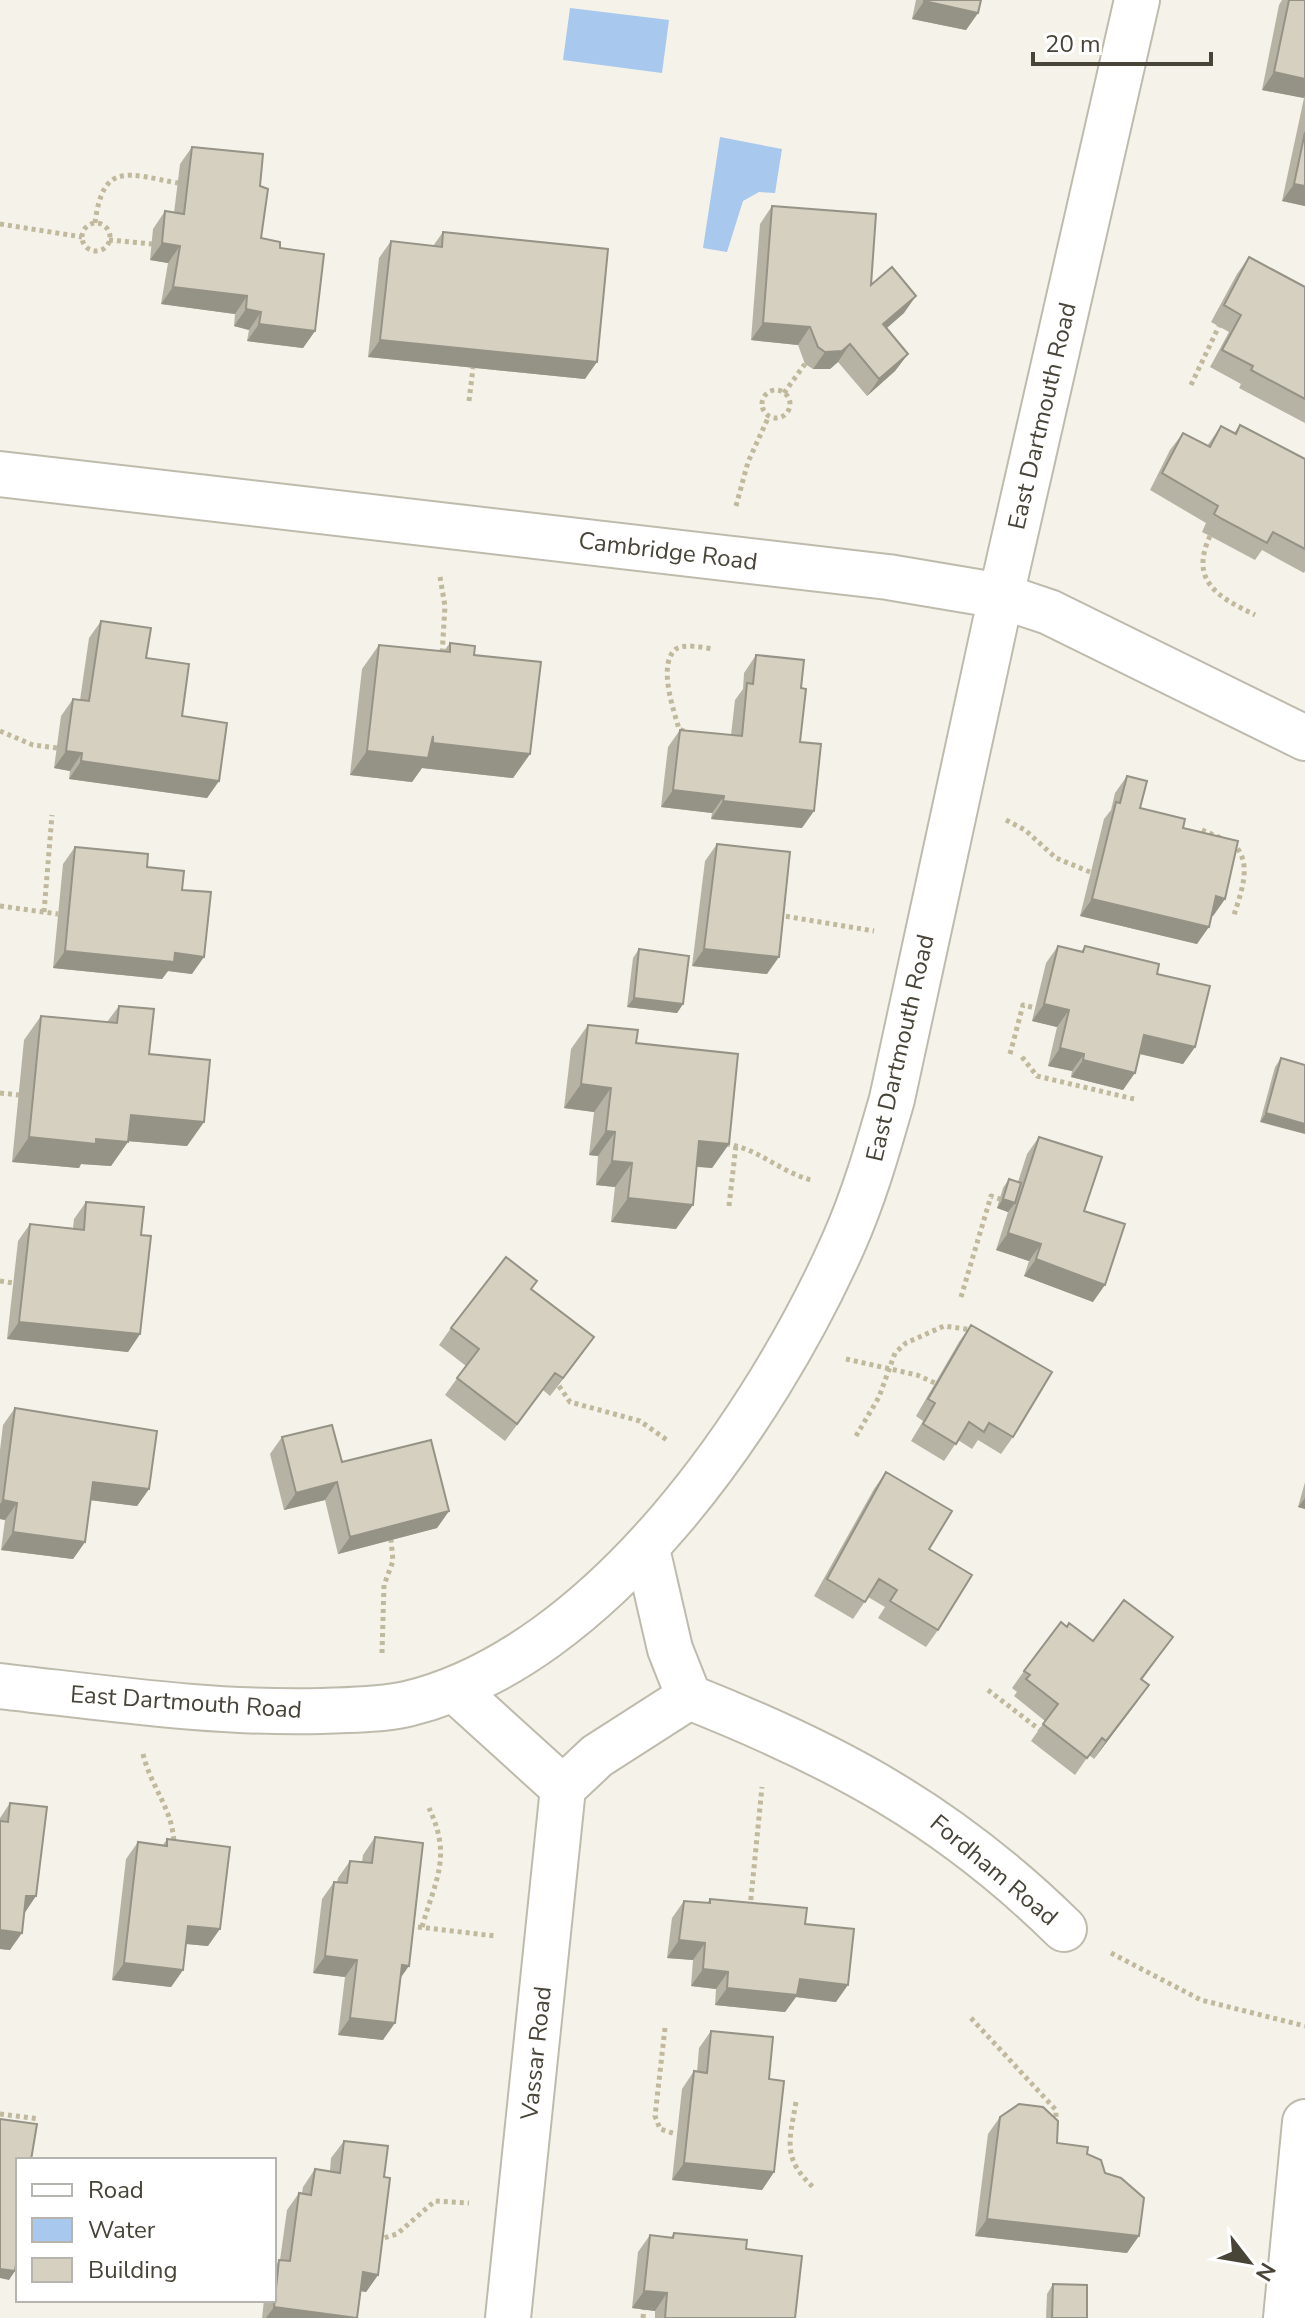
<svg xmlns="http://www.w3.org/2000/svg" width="1305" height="2318" font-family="'Nunito Sans',sans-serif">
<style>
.water{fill:#a8c8ee}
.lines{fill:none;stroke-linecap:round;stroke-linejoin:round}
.minor-casing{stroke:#bfbbac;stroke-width:48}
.path{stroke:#c1b99d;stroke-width:5;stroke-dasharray:4 4;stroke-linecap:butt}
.minor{stroke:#fff;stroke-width:44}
.wall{fill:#b7b3a4}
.shaded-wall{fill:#959286}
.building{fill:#d5d0bf;stroke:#959286;stroke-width:2}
.labels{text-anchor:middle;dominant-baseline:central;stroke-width:6;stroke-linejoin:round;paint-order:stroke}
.street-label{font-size:24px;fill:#484438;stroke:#fff}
</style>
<rect width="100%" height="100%" fill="#f4f2e9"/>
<path class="water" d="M570,8L669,20L662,73L563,60Z
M720,137L782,149L775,193L759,192L743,201L727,252L703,248Z"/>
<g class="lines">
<g class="minor-casing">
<path id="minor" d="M0,474L888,577L1001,596L1049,612L1305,738
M0,1686C107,1698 214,1714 322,1711C350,1710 381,1710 407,1704C602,1657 766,1417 843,1244C864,1197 878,1148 892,1099L1001,596L1137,0
M455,1690L563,1788L597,1756L689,1697L670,1649L647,1549
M689,1697C838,1756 949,1816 1064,1929
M508,2318L563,1788
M1286,2318L1305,2122"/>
</g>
<path class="path" d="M95,223C103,161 127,174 178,183
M82 237a14 14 0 1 1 28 0a14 14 0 1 1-28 0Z
M0,224L82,237
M109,240L152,244
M1191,385L1219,326
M762 404a14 14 0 1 1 28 0a14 14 0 1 1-28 0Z
M784,393L805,364
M469,401L473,368
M736,506L748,462L769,416
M1210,536C1189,581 1218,597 1255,615
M440,577L445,606L442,655
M0,731L33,745L57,748
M684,731L679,729C674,711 657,664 676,649C685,643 703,648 714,649
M1006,820L1025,830L1056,858L1090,872
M1202,830L1223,839
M1232,843C1254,861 1241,892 1234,915
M0,906L58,914
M44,912L52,815
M778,915L874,931
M1010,1054L1023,1005L1035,1008
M1022,1057L1037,1076L1134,1099
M0,1093L19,1095
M726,1144C758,1148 780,1172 811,1180
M729,1206L736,1145
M0,1281L13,1283
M961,1297L991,1196L1000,1199
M846,1359L917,1375L935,1383
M559,1386L570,1402L640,1421L667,1440
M856,1436L879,1397L895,1353L906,1343L944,1326L973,1330
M382,1653L384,1585L393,1561L391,1540
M988,1690L1040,1730
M143,1754C151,1788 174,1810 174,1846
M750,1908L762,1787
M410,1926L495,1936
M422,1927C436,1878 452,1857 429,1808
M1111,1953L1201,2000L1305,2026
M971,2018L1056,2110V2123
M665,2028L655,2116L660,2129L676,2134
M796,2102C789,2143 782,2158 814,2188
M0,2114L39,2119
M377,2240L397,2234L435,2201L469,2203
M643,2318L644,2309"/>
<use href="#minor" class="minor"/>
</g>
<path class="wall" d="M916,0H981L978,13L966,30L912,19Z
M1282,0H1305V206L1282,201L1304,98L1262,90L1279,5Z
M192,147L260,186L261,238L280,248L315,331L303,348L247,341L249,330L234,326L235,314L161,304L168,263L150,260L153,229L165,211L174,213L180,164Z
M772,206L904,313L886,328L908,354L895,371L867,396L838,362L830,369H813L805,364L798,345L751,340L760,224Z
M443,232L585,379L368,357L379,258L391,241L433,246Z
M1249,257L1305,287V423L1239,388L1241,384L1210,367L1229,332L1211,322L1237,274Z
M1240,425L1305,459V571L1304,573L1262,550L1255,560L1210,536L1202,532L1206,523L1150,490L1170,450L1183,433L1207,446L1221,426L1234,433Z
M101,621L146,658L182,716L219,781L207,798L69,779L70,771L54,768L61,716L73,699L80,700L89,638Z
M450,643L474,655L530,754L513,778L422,768L412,782L350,775L362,669L379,645L443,652Z
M756,655L801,688L800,742L802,828L711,819L712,813L661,807L668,747L680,730L731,735L735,700L743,689L744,673Z
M1127,776L1140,808L1183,828L1225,899L1213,916H1211L1197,944L1080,916L1104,819L1111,810L1115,793Z
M717,844L767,974L692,966L705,861Z
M75,847L147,867L182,890L192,974L168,971L162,979L53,968L63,864Z
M1058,946L1081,952L1085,946L1157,974L1195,1047L1183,1064L1139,1054L1123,1090L1071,1077L1072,1071L1048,1066L1057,1027L1032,1021L1046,963Z
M639,949L683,1004L677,1013L627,1007L633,958Z
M119,1006L149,1054L204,1122L187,1146L128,1141L111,1166L81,1164L79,1168L12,1162L24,1040L41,1016L107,1022Z
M588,1025L636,1043L729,1144L712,1168L697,1167L676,1229L611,1222L615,1187L596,1185L598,1156L589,1155L594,1112L564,1108L571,1049Z
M1281,1058L1305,1065L1260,1122L1275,1067Z
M1039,1137L1084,1211L1093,1302L1024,1276L1029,1261L996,1250L1008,1212L997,1208L1003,1188L1009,1179L1018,1182L1027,1154Z
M86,1202L141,1235L140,1334L128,1352L7,1339L18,1241L30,1224L73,1228L74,1219Z
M531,1290L594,1337L550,1396L543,1390L505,1441L445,1395L466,1366L439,1345L451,1328Z
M971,1325L1013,1437L1001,1454L978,1440L972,1449L958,1440L944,1461L911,1441L923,1421L916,1416L959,1342Z
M15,1408L149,1489L137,1506L90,1500L85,1542L73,1559L1,1550L5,1520L0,1519V1450L3,1425Z
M282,1437L449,1511L437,1528L338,1554L325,1500L284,1510L270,1454Z
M886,1472L929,1549L938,1630L926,1647L878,1618L885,1607L868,1597L853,1619L814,1596L874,1489Z
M1305,1482V1509L1298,1507Z
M1067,1626L1093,1641L1173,1637L1142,1680L1137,1702L1094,1759L1089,1755L1075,1775L1031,1741L1045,1721L1014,1696L1017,1692L1012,1688L1024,1671Z
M10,1803L24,1913L10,1950L0,1949V1818Z
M375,1837L401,1977L383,2040L338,2035L345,1977L313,1973L322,1899L334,1882H337L338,1878L350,1861L362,1862L363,1855Z
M167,1839L208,1946L186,1944L183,1970L171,1987L112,1980L126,1859L138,1842L163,1845Z
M710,1899L805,1924L836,2002L796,1997L785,2012L715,2005L716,1989L691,1986L693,1960L667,1958L672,1918L684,1901L707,1903Z
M711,2031L769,2079L774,2172L762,2190L672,2180L682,2089L694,2071L697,2072L699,2048Z
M1000,2117L1057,2143L1087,2154L1127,2253L975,2236L988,2134Z
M344,2141L384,2177L378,2275L366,2292L360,2291L357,2318H262L264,2300H274V2267L280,2260L287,2210L299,2193H302L303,2187L315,2169L330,2171L331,2158Z
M674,2233L746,2249L795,2318H655V2311L632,2308L638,2252L650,2235L671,2237Z
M1053,2284L1087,2318H1046L1047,2294Z"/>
<path class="shaded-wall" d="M924,1L978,13L966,30L912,19Z
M1274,72L1305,79V96L1304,98L1262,90Z
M1294,184L1305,186V206L1282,201Z
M162,243L180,246L168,263L150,260Z
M173,287L247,296L235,314L161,304Z
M916,296L904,313L871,342L883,324Z
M246,309L261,312L249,330L234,326Z
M763,323L810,327L798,345L751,340Z
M259,324L315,331L303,348L247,341Z
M380,340L597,362L585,379L368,357Z
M850,344L838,362L830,369H813L825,352Z
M908,354L895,371L867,396L879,379Z
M433,743L530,754L513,778L422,768L412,782L350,775L367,751L423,758Z
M66,751L82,753L70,771L54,768Z
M81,761L219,781L207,798L69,779Z
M673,790L724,796L712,813L661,807Z
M723,801L814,811L802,828L711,819Z
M1216,896L1225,899L1213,916L1204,913Z
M1092,899L1209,927L1197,944L1080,916Z
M704,949L779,957L767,974L692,966Z
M65,951L175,953L204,957L192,974L168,971L162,979L53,968Z
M634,998L683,1004L677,1013L627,1007Z
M1044,1004L1069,1010L1057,1027L1032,1021Z
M1144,1035L1195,1047L1183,1064L1132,1052Z
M1060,1048L1084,1054L1072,1071L1048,1066Z
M1083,1060L1135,1073L1123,1090L1071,1077Z
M581,1084L611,1088L594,1112L564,1108Z
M1266,1113L1305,1124V1134L1260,1122Z
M131,1115L204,1122L187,1146L114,1140Z
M606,1131L615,1132L598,1156L589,1155Z
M29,1137L96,1139L128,1142L111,1166L81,1164L79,1168L12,1162Z
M699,1141L729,1144L712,1168L682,1165Z
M612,1161L632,1163L615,1187L596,1185Z
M628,1198L693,1205L676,1229L611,1222Z
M1003,1199L1015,1203L1008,1212L997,1208Z
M1008,1233L1041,1244L1029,1261L996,1250Z
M1036,1259L1105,1285L1093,1302L1024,1276Z
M19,1322L140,1334L128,1352L7,1339Z
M594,1337L582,1354L550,1396L563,1378Z
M93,1482L149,1489L137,1506L81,1499Z
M337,1482L325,1500L284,1510L296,1493Z
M1305,1498V1509L1298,1507Z
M3,1500L17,1503L5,1520L0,1519V1504Z
M449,1511L437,1528L338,1554L350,1537Z
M13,1532L85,1542L73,1559L1,1550Z
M1149,1685L1137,1702L1094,1759L1106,1741Z
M26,1896H36L24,1914Z
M188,1926L220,1929L208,1946L176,1943Z
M0,1930L22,1933L10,1950L0,1949Z
M679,1940L705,1943L693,1960L667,1958Z
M325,1956L357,1960L345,1977L313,1973Z
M124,1963L183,1970L171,1987L112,1980Z
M402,1965L409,1966L397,1983Z
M703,1969L728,1972L716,1989L691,1986Z
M800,1979L848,1985L836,2002L796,1997L785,2012L715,2005L727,1988Z
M350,2018L395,2023L383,2040L338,2035Z
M684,2163L774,2172L762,2190L672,2180Z
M987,2219L1139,2236L1127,2253L975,2236Z
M0,2269L15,2271L9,2280L0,2278Z
M363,2272L378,2275L366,2292L351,2289Z
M644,2291L667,2293L655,2311L632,2308Z
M274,2307L357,2318H266Z"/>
<path class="building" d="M924,0H981L978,13L924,1Z
M1289,0H1305V79L1274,72Z
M1305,132V186L1294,184Z
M192,147L263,154L260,186L268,189L261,238L280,242V248L324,254L315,331L259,324L261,312L246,309L247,296L173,287L180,246L162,243L165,211L184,214Z
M772,206L876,214L871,285L892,267L916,296L883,324L908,354L879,379L850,344L842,351L825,352L818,347L810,327L763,323Z
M443,232L608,249L597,362L380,340L391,241L442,247Z
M1249,257L1305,287V399L1251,370L1253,366L1222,350L1241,315L1224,305Z
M1240,425L1305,459V549L1273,532L1267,543L1222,519L1214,514L1218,506L1162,473L1183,433L1210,447L1221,426L1236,434Z
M101,621L151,628L146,658L189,664L182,716L227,723L219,781L81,761L82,753L66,751L73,699L89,701Z
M450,643L475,646L474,655L541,662L530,754L433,743V736L428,758L367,751L379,645L450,652Z
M756,655L804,660L801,688L806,689L800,742L821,744L814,811L723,801L724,796L673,790L680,730L742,736L747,683L753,684Z
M1127,776L1147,781L1140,808L1185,819L1183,828L1238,841L1225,899L1216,896L1209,927L1092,899L1116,802L1120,803Z
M717,844L790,852L779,957L704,949Z
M75,847L148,854L147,867L184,871L182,890L211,892L204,957L175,953L174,962L65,951Z
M1058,946L1083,952L1085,946L1159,964L1157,974L1210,986L1195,1047L1144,1035L1135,1073L1083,1060L1084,1054L1060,1048L1069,1010L1044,1004Z
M639,949L689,956L683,1004L634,998Z
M119,1006L154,1009L149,1054L210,1060L204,1122L131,1115L128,1142L96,1139V1144L29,1137L41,1016L117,1023Z
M588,1025L638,1030L636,1043L738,1054L729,1144L699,1141L693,1205L628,1198L632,1163L612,1161L615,1132L606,1131L611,1088L581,1084Z
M1281,1058L1305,1065V1124L1266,1113Z
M1039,1137L1102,1157L1084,1211L1125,1224L1105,1285L1036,1259L1041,1244L1008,1233Z
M1009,1179L1021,1183L1015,1203L1003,1199Z
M86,1202L144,1207L141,1235L151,1236L140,1334L19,1322L30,1224L84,1230Z
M506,1257L537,1281L531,1289L594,1337L563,1378L555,1373L517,1424L457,1378L479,1349L451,1328Z
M971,1325L1052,1372L1013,1437L989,1423L984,1432L969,1422L956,1444L923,1424L935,1403L928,1399Z
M15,1408L157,1431L149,1489L93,1482L85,1542L13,1532L17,1503L3,1500Z
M332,1425L342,1462L431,1440L449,1511L350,1537L337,1482L296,1493L282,1437Z
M886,1472L952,1511L929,1549L972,1575L938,1630L890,1601L897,1590L879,1579L865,1602L827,1579Z
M1124,1600L1173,1637L1141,1679L1149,1685L1106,1741L1102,1738L1087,1758L1043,1724L1058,1704L1026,1679L1030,1675L1024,1671L1061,1622L1067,1627L1069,1623L1093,1641Z
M10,1803L47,1807L36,1896H26L22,1933L0,1930V1821L8,1822Z
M375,1837L423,1843L409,1966L402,1965L395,2023L350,2018L357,1960L325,1956L334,1882L347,1883L350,1861L372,1863Z
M167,1839L230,1847L220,1929L188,1926L183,1970L124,1963L138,1842L167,1846Z
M710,1899L807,1908L805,1924L854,1929L848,1985L800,1979L797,1995L727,1988L728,1972L703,1969L705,1943L679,1940L684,1901L710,1903Z
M711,2031L773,2037L769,2079L784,2081L774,2172L684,2163L694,2071L707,2073Z
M1019,2104L1043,2107L1058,2121L1057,2143L1088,2147L1087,2154L1101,2160L1105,2173L1121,2178L1144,2198L1139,2236L987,2219L1000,2117Z
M0,2119L37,2124L31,2160H18V2252L15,2271L0,2269Z
M344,2141L388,2146L384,2177L390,2178L378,2275L363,2272L357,2318L274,2307L279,2260L290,2261L299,2193L311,2195L315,2169L340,2173Z
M674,2233L747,2240L746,2249L802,2256L795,2318H665L667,2293L644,2291L650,2235L673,2238Z
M1053,2284L1087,2285V2318H1052Z"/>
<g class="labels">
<g class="street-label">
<text transform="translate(1042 416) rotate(-77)">East Dartmouth Road</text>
<text transform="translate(668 551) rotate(7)">Cambridge Road</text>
<text transform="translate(900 1048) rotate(-77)">East Dartmouth Road</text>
<text transform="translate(186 1702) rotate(4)">East Dartmouth Road</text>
<text transform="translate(994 1870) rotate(40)">Fordham Road</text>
<text transform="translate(536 2053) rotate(-84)">Vassar Road</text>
</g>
</g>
<rect x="16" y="2158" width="260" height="144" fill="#ffffff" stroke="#b6b4af" stroke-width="2"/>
<rect x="32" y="2184" width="40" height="12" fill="#ffffff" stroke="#b6b4af" stroke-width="2"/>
<text x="88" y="2198" font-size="24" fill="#484438">Road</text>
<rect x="32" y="2218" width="40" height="24" fill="#a8c8ee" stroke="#b6b4af" stroke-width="2"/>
<text x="88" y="2238" font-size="24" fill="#484438">Water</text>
<rect x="32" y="2258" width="40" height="24" fill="#d5d0bf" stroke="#b6b4af" stroke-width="2"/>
<text x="88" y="2278" font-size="24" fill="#484438">Building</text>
<g transform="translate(1249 2262) rotate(121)" stroke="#ffffff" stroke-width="6" paint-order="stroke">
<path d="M0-6L14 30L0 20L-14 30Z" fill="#484438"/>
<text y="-12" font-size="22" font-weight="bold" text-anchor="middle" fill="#484438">N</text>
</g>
<path d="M1033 52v12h178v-12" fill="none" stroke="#484438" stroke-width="4"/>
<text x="1045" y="52" font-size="24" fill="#484438" stroke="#ffffff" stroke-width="6" paint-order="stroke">20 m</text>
</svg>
